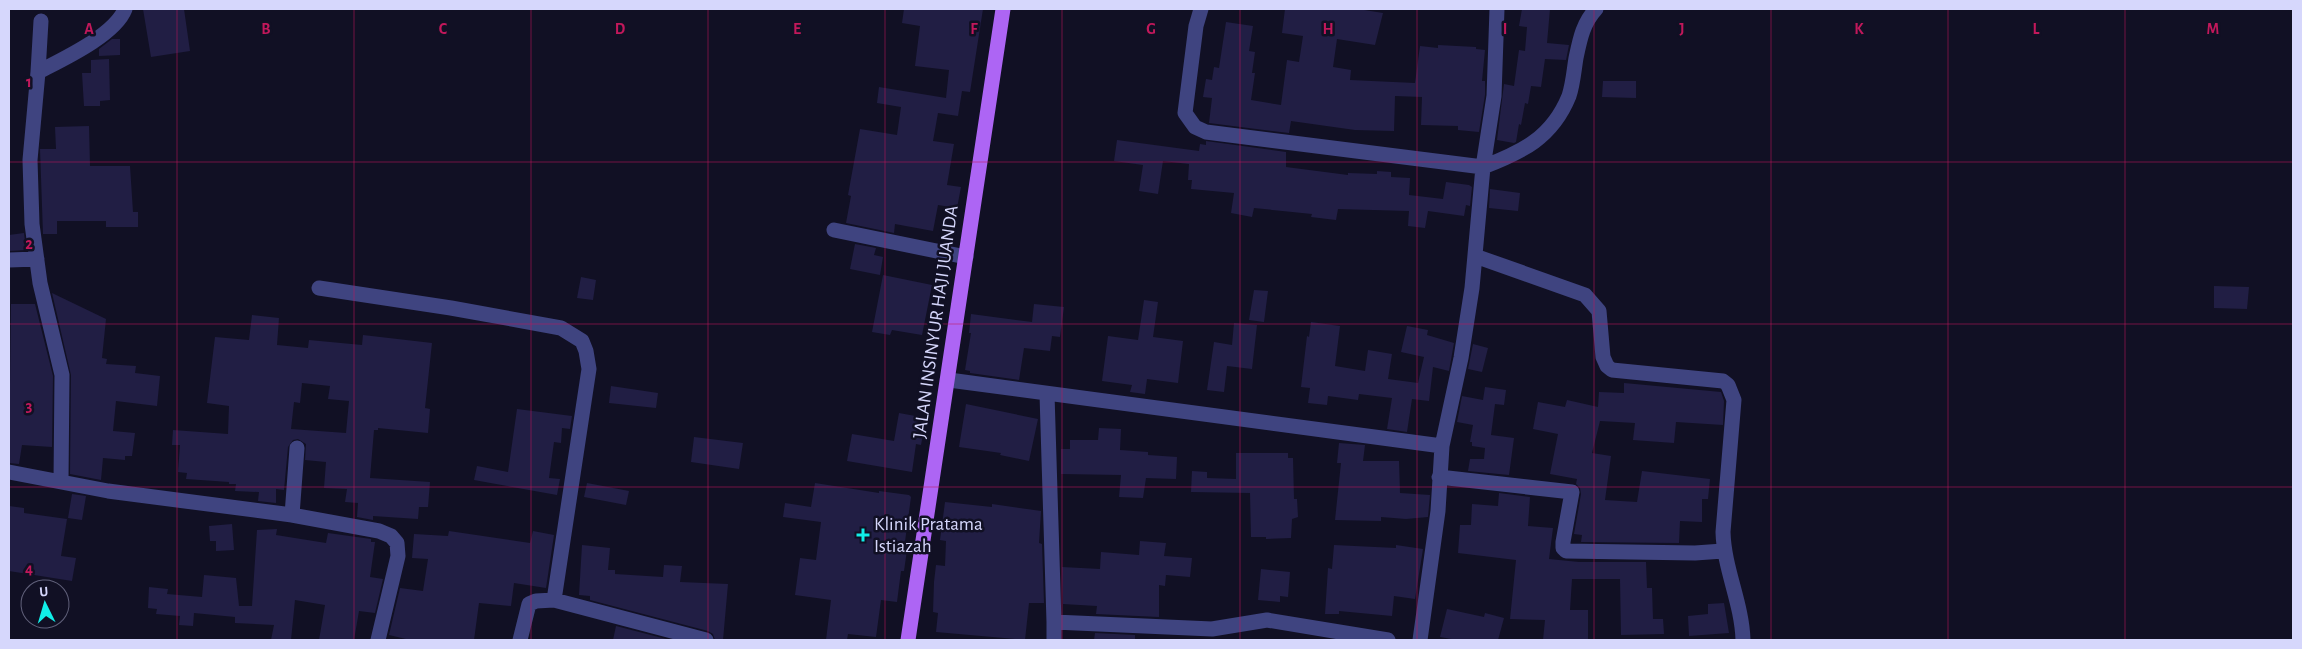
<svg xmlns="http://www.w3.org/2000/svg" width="2302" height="649" font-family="'Alegreya Sans',sans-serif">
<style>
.building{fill:#211e44;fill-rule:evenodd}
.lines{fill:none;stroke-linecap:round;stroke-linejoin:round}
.minor{stroke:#3f4480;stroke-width:15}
.major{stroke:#ad65f4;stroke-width:15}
.grid{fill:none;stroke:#c2185b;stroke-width:1;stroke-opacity:0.55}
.poi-dot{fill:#11eee8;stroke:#111024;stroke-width:2}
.labels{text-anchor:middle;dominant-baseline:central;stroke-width:5;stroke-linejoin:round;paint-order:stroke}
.street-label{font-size:19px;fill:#d6d7fc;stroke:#111024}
.poi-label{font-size:19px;fill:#d6d7fc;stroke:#111024;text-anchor:start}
.grid-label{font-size:16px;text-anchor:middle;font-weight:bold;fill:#c2185b;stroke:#111024;stroke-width:5;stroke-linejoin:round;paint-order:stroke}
</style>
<rect width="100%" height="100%" fill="#111024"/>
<path class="building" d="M143,9H184L190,51L151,57Z
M904,9H983L970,92L962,91L958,116L938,113L933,141L954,144L947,185L961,187L957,208L938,205L933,231L895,224L894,233L846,223L851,196L848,195L860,129L897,135L901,107L877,103L879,87L946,98L949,70L915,66L920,26L902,23Z
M1285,9H1358L1383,13L1375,45L1337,39L1333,67L1351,70L1350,80L1415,83L1420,46L1438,48V45L1476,47V49L1485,50L1482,81H1485V95L1479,132L1458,130V126L1421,125L1422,97L1395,96L1394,131L1355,130L1291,121L1289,133L1209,123L1212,98L1203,97L1206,79L1212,80L1214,67L1219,68L1226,22L1253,26L1249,51L1255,52L1252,73H1255L1251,100L1281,105L1287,60L1299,62L1303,36L1282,33Z
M1522,9H1550L1547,43L1569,45L1566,60L1545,59L1541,87L1531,86L1528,104L1525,103L1521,125L1519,124L1516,142L1514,143L1497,140L1504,84L1514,86L1519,50L1525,51L1527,27L1519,26Z
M112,39H120V55L99,56V49Z
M109,59L110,100L100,101V106H84L82,73H91V60Z
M1603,81H1636V98L1602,97Z
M89,126L90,166H130L133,212H138V227H106V221H57V234H43L40,149H56L55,127Z
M1117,140L1199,151L1200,144L1206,145V141L1286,152V167L1348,175V173L1377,174V171L1391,172V177L1410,178L1409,195L1443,199L1446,182L1469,185L1472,187L1470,206L1466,205L1464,216L1428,211L1425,228L1408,226L1409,211L1338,209L1336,220L1311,217L1312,214L1254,208L1252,217L1231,213L1234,193L1191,189L1192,180H1188L1189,164L1163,161L1158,194L1139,191L1143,165L1114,161Z
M1490,189L1520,193L1518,211L1489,208Z
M24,233L26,250L9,251V235Z
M855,244L876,248L874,255L883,257L880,275L850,269Z
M883,275L932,285L922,335L892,330L890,335L872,332Z
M581,277L596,280L593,300L577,298Z
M2214,286L2249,287L2247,309L2214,308Z
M1254,290L1268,291L1264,322L1249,320Z
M52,293L106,319L102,358L107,359L106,364L136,366L135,373L160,376L157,406L116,401L113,431L135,433L132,456H125V460L103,458L101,480L70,474L71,375Z
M1144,300L1158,302L1153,337L1183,341L1178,383L1147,379L1145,394L1130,392L1132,385L1102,381L1108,336L1138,340Z
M11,304H35L53,376L52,447L22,445L19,464L9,463Z
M1034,304L1064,307L1060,337L1052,336L1050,351L1024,348L1019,380L970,373V371L965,370L971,333H969L971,314L1032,322Z
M252,315L279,318L277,345L308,348L309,340L362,345L363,335L432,343L425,408L430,409L428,433L378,428V430H374L370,478L430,482L428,507H419L418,519L373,516V520L357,517L358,503L345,502L347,489L324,488L326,462L305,460L306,444L298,439L293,440L288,447L284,490L276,489V503L258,501L259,492L235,491L236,484H229V482L186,479L187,473L178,472L180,445H172L173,430L228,434L229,406L207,403L215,337L249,340ZM302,383L330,386L328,399L349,401L346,433L291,429L294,402L300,403Z
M1311,322L1340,326L1335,366L1365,371L1368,350L1392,354L1388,379L1418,383L1424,357L1401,352L1407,326L1428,330L1427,335L1454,343L1449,371L1433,367L1429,401L1412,399L1407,432L1387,429L1392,398L1359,394L1358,400L1328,396L1327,405L1308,403L1310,388L1301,387L1307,336L1309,337Z
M1234,323L1257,325L1252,369L1227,366L1224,392L1207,390L1214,342L1232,345Z
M1473,344L1488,348L1482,372L1468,369Z
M1624,383L1721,392L1724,401L1723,425L1676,422L1674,443L1633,440L1635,423L1600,421L1592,453L1611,456L1605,500L1637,502L1642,471L1710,479L1708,499H1702V522L1680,521L1679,543L1581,542L1582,535L1574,534L1581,494L1580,488L1576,484L1577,479L1550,474L1558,434L1533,429L1538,402L1565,407L1567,400L1598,407L1599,392L1624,393Z
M611,386L658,393L656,408L609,403Z
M1485,387L1506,390L1504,405L1495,404L1491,435L1514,438L1509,475L1468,471L1470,459H1484L1485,448L1472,446V442H1470L1473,425L1457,422L1462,396L1483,400Z
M966,404L1038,419L1029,461L1000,455L1001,453L959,447Z
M517,409L572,416L570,429L562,428L561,443L554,442L549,478L560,479L557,495L474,480L477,466L508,472Z
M899,413L926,418L921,445L916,444L912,472L847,461L852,434L894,441Z
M1099,428L1121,429L1120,450L1148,452V455L1177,457L1176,479L1146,478L1143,498L1119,497L1121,475L1061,474V449H1070V440H1098Z
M694,437L743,443L739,469L691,462Z
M1339,443L1365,445L1363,461H1399L1400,493L1430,495L1428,517L1406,519L1381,517V521L1335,520L1341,463H1337Z
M1236,453H1288V458H1293L1294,499H1297L1298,517L1292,519L1291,538L1266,539V537H1251L1250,493L1191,492L1192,471L1207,472V478L1236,479Z
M587,483L629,491L626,505L584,497Z
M815,483L879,493V491L909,495L911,497L904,549L907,550L904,571H901L897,602L881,600L876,637L848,634L847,640H826L831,600L795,595L800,558L816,560L821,522L783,517L785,503L811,507Z
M1499,493L1530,497L1528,526L1553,528L1549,559L1579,562H1646L1647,588H1652L1653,619H1663L1664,634L1621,635L1620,579H1572L1570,610H1588V640H1543L1545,620L1510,619L1516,560L1458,553L1460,525H1471L1472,504L1498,506Z
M72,494L86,496L82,520L68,518Z
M945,502L992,507V504L1041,511L1039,543L1042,544L1044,603H1029L1025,640L936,632L938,613L933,612L934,582L936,565L945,566L946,541L940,540Z
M9,506L24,508V513L67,519L61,556L76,558L72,581L9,571Z
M232,524L234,550L216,551V541H210L209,526Z
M277,529L276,535L326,543L328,533L371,539V542H375L370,577L383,579L375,613L359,611L354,640H319L325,605L295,600L291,640H271L274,625L235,623V617L194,613L193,626L179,625L180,616L156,614L157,609L148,608L149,587L168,589L167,594L202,597L204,575L236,578L239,606H252L257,530Z
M449,531L530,543L533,531L554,535L546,588L514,583L511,606L479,603L474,640H410L389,635L400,588L423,591L428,559L412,558L414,534L448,536Z
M1140,541L1166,543L1164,556L1192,558L1190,577L1166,575L1165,586L1159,585V617L1096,614L1097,606L1063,604L1062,567L1100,569L1101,552L1139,555Z
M582,545L610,548L608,570H615V574L663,577L664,565L682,566L680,582L728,584L723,640H715L713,634L708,631L590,600V596L579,595Z
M1334,545L1396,548V545L1423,549L1415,599L1394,596L1392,616L1339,611V614H1325L1328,568L1332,569Z
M1261,569L1290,572L1288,597L1280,596V602L1258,600Z
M1724,603L1729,633L1689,636L1688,616L1708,614V604Z
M1447,609L1484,617L1485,613L1504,618L1498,640H1457L1440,637Z
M616,626L670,640H613Z
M1095,633L1135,635V640H1094Z"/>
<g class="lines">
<path class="minor" d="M1201,9L1196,26L1185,113L1195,127L1206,132L1483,167C1522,152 1552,138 1569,96C1573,84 1574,70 1576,58C1580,39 1583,23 1596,9
M38,72L41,21
M834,230L966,257
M1475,256L1585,295L1599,311L1603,357L1607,366L1612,370L1723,381L1728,385L1734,400L1723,532C1724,569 1742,603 1743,640
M9,260L37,259
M319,288L451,308L561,328L582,341L586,351L589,369L554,600
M949,380L1442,446
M1047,394L1054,622L1212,629L1267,620L1388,640
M9,472L108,491L292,515L379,531L391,536L397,543L398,556L378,640
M1439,477L1572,492L1563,542V548L1566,551L1695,553L1723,551
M61,481L62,375L40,283L32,224L30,160L38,72C63,59 115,35 125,9
M292,515L297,448
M520,640L529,604L536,601L554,600L706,640
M1054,640V622
M1420,640L1438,511L1442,446L1461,358L1472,288L1483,167L1494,96L1497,9"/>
<path class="major" d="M908,640L1003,9"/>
</g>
<path class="grid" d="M177,9V640M354,9V640M531,9V640M708,9V640M885,9V640M1062,9V640M1240,9V640M1417,9V640M1594,9V640M1771,9V640M1948,9V640M2125,9V640M9,162H2293M9,324H2293M9,487H2293"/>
<path class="poi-dot" d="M860.5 527.5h5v5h5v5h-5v5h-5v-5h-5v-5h5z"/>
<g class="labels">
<g class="street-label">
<text transform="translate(936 322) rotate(-82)">JALAN INSINYUR HAJI JUANDA</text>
</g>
<g class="poi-label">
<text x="874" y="524">Klinik Pratama<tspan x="874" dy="22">Istiazah</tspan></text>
</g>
</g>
<g class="grid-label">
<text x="89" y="34">A</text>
<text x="266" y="34">B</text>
<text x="443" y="34">C</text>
<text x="620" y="34">D</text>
<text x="797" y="34">E</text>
<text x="974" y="34">F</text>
<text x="1151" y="34">G</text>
<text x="1328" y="34">H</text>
<text x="1505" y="34">I</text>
<text x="1682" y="34">J</text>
<text x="1859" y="34">K</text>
<text x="2036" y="34">L</text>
<text x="2213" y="34">M</text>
<text x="29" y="87">1</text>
<text x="29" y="249">2</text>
<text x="29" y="411">3</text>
<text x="29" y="574">4</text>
</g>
<rect width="2302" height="649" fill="none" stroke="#d6d7fc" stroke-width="20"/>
<g transform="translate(45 604) rotate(355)"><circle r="24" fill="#111024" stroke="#60607a"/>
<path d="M0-4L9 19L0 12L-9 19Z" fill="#11eee8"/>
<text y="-8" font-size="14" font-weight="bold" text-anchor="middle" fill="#d6d7fc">U</text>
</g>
</svg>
